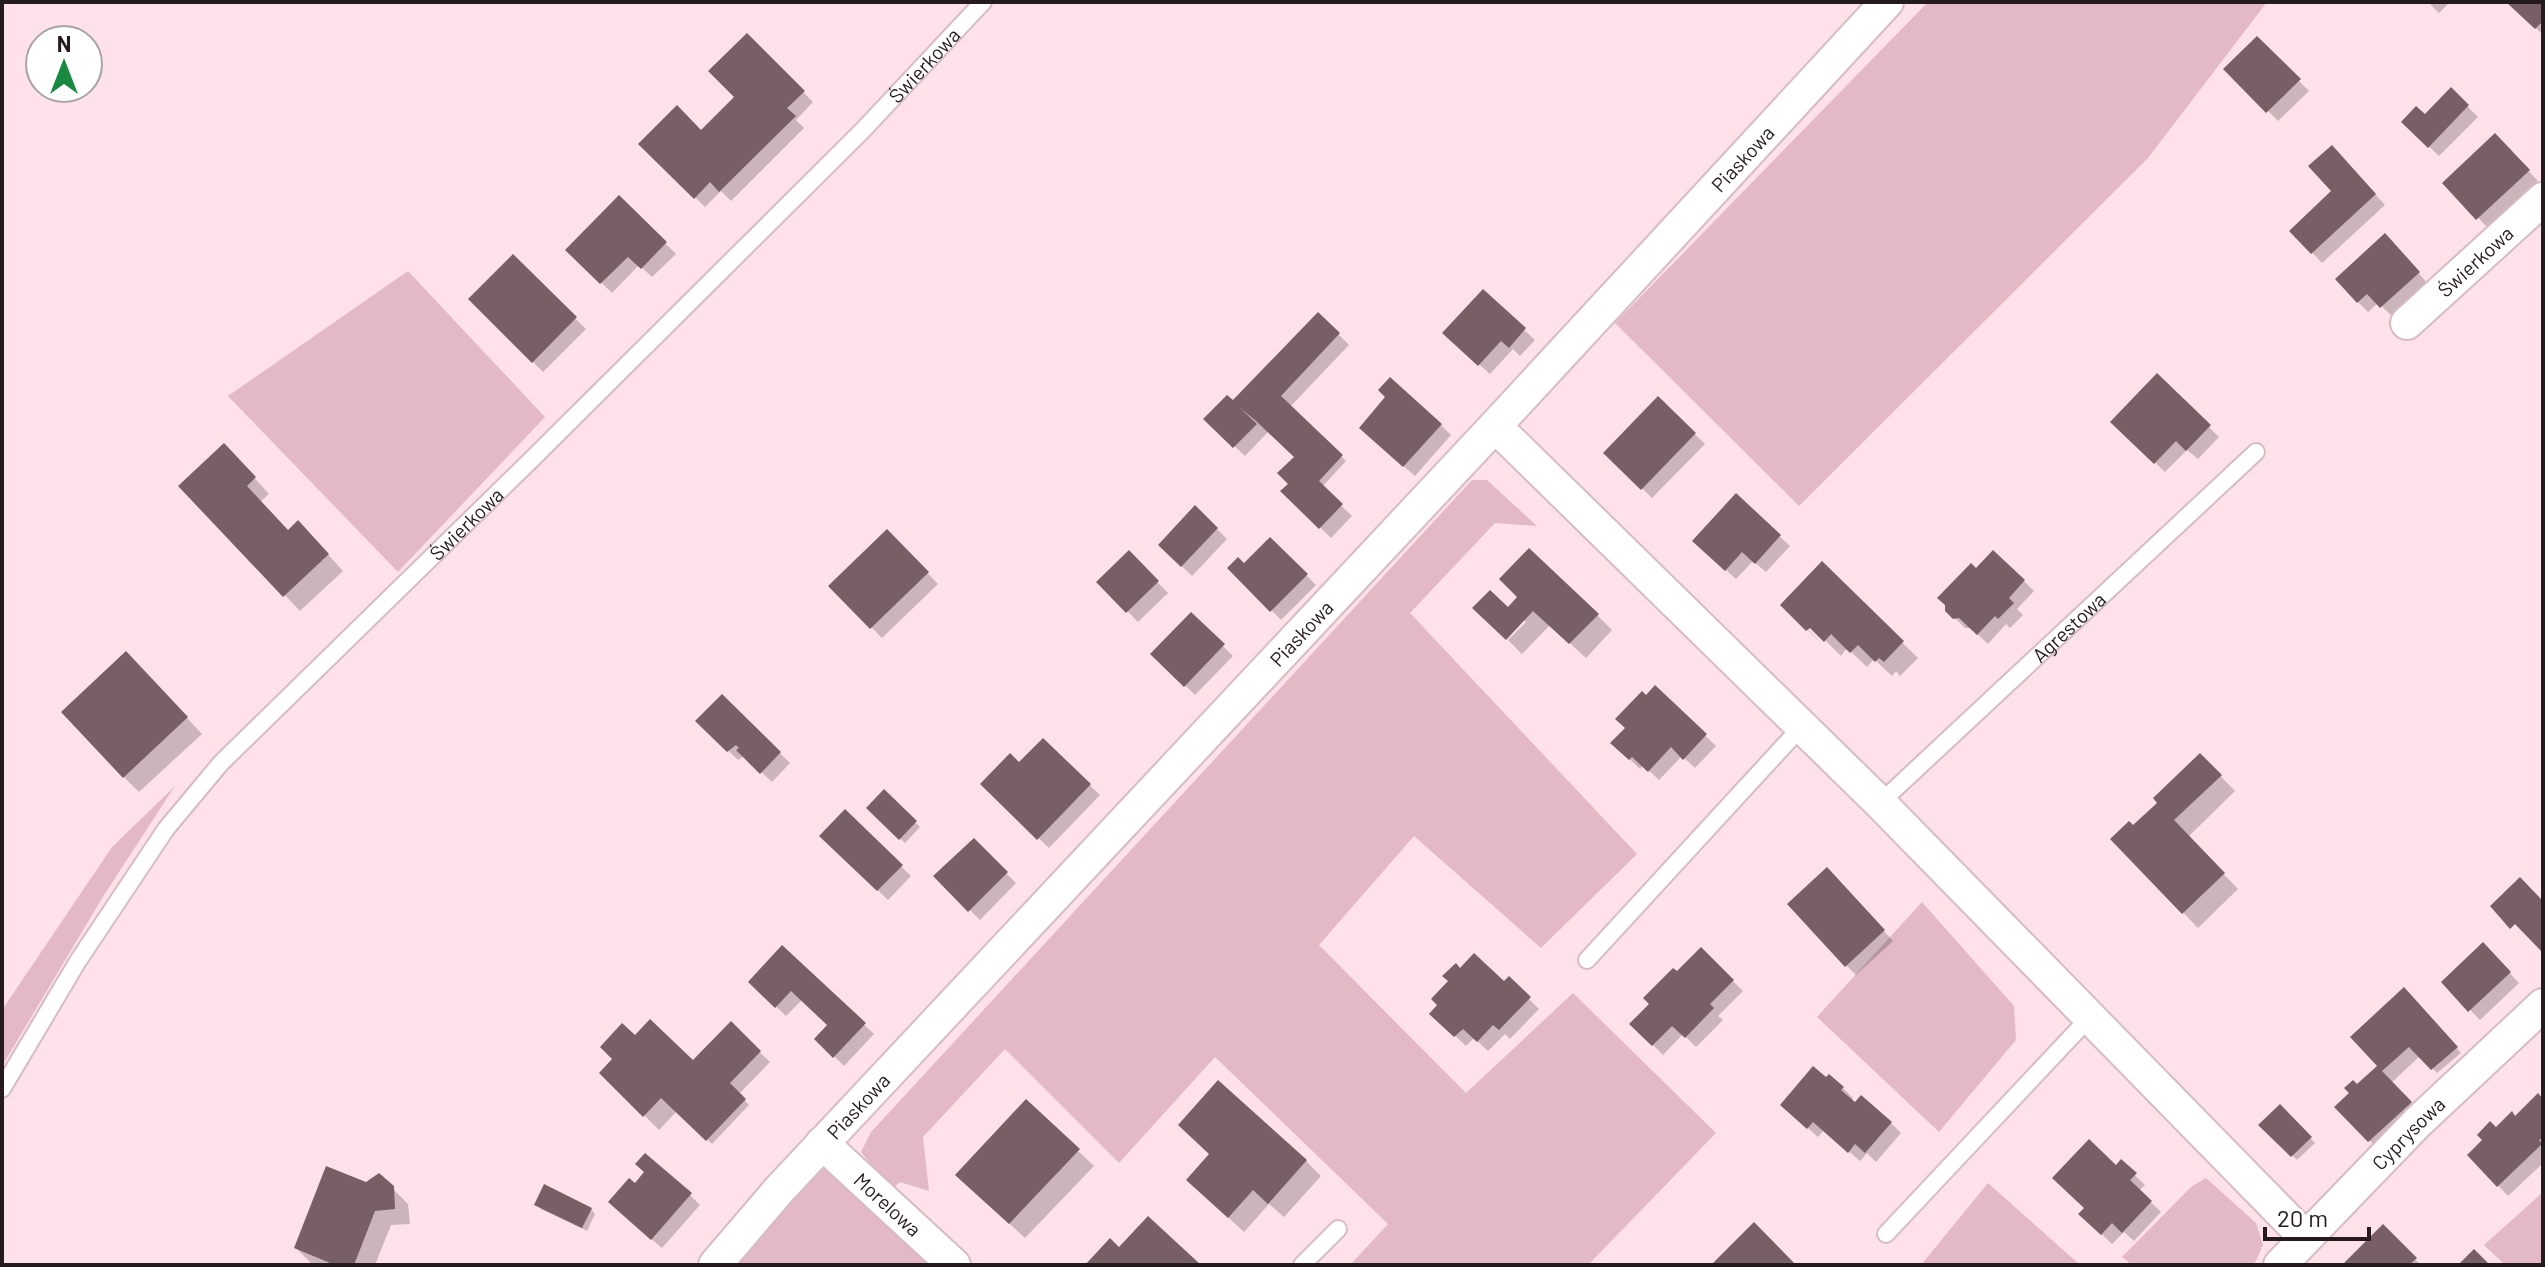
<svg xmlns="http://www.w3.org/2000/svg" width="2545" height="1267" font-family="Barlow,sans-serif">
<style>
.green{fill:#e3b9c5}
.shadow{fill:#0003}
.building{fill:#775f65}
.lines{fill:none;stroke-linecap:round;stroke-linejoin:round}
.service-casing{stroke:#d6bbc2;stroke-width:20}
.minor-casing{stroke:#d6bbc2;stroke-width:36}
.service{stroke:#fff;stroke-width:16}
.minor{stroke:#fff;stroke-width:32}
.labels{text-anchor:middle;dominant-baseline:central;stroke-width:8;stroke-linejoin:round;paint-order:stroke}
.street-label{font-size:20px;fill:#251b1d;stroke:#fff}
</style>
<rect width="100%" height="100%" fill="#fee1e9"/>
<path class="green" d="M1928,2H2267L2148,158L1799,506L1615,323Z
M408,271L545,417L398,572L228,396Z
M1472,480H1487L1537,526L1495,523L1410,613L1637,854L1541,948L1414,836L1319,945L1466,1093L1573,993L1716,1133L1588,1265H1350L1388,1224L1215,1057L1119,1163L1005,1049L923,1137L929,1191L900,1182L892,1190L861,1152L871,1132Z
M175,786L104,895L2,1066V1010L112,847Z
M1922,902L2014,1006L2016,1040L1939,1132L1817,1017Z
M829,1167L936,1265H735L810,1175Z
M2206,1178L2256,1223L2263,1245L2254,1265H2132L2122,1257L2191,1187Z
M1988,1183L2080,1265H1921Z
M2543,1192V1265H2505L2484,1245Z"/>
<path class="shadow" d="M2428,2H2450L2439,13Z
M2543,2V35L2519,12Z
M747,36L813,102L796,120L804,128L731,201L721,191L705,207L641,144L701,132L737,97Z
M2257,39L2309,91L2278,121L2226,69Z
M2451,90L2478,117L2439,156L2404,122L2425,117Z
M2495,136L2538,181L2488,228L2445,183Z
M2342,158L2385,205L2322,263L2292,231L2333,191Z
M619,197L676,254L652,277L639,265L612,293L568,250Z
M2395,246L2428,284L2392,316L2378,303L2368,312L2358,302Z
M513,257L586,329L543,372L471,300Z
M1483,292L1535,340L1520,356L1513,349L1490,374L1455,343Z
M1318,314L1349,345L1290,407L1346,461L1322,487L1352,516L1331,538L1283,491L1291,484L1296,457L1269,431L1245,456L1206,419L1233,403Z
M2157,376L2219,437L2198,459L2187,450L2165,472L2113,422Z
M1388,398L1441,425L1451,435L1415,476L1371,438Z
M1658,399L1705,444L1652,498L1606,453Z
M239,461L269,494L260,502L288,532L313,538L343,571L300,611L181,486Z
M1736,496L1790,546L1766,572L1753,561L1736,579L1705,551Z
M1195,508L1227,539L1192,576L1160,545Z
M887,532L938,584L882,638L831,586Z
M1270,539L1316,585L1281,620L1230,568L1244,565Z
M1129,553L1168,593L1138,622L1099,582Z
M1822,564L1918,658L1900,676L1896,671L1892,676L1874,659L1867,667L1847,648L1841,656L1804,619L1801,622L1823,645L1782,605Z
M1976,571L2024,581L2034,591L2017,609L2023,615L2010,628L2006,624L1988,644L1971,628H1965L1955,618Z
M1520,597L1597,615L1612,630L1586,658L1550,625L1522,654L1508,640L1526,622L1508,609Z
M1191,615L1233,656L1195,695L1153,654Z
M141,669L202,734L139,792L124,777Z
M1655,688L1716,746L1695,768L1682,756L1659,780L1643,765L1640,769L1613,743L1627,728L1646,698Z
M722,697L790,763L772,782L744,756L738,760L698,721Z
M1043,740L1100,795L1049,848L983,784L1019,765Z
M2200,755L2235,791L2188,837L2238,889L2198,928L2113,839L2133,828L2160,803Z
M884,791L920,827L905,843L869,808Z
M845,812L911,876L888,900L822,836Z
M974,841L1016,883L980,920L936,876Z
M1837,880L1893,941L1856,975L1846,965Z
M2483,945L2519,983L2480,1020L2443,982Z
M782,947L874,1034L844,1066L817,1039L830,1025L802,1000L786,1016L751,982Z
M1701,950L1743,991L1718,1016L1723,1020L1696,1047L1683,1034L1663,1055L1632,1024Z
M1509,979L1539,1009L1510,1039L1505,1034L1488,1051L1474,1038L1466,1046L1432,1014L1504,984Z
M2414,1000L2461,1053L2437,1073L2420,1056L2391,1083L2420,1113L2380,1151L2337,1107L2380,1066Z
M731,1024L770,1062L739,1094L749,1105L712,1144L677,1111L659,1130L602,1073L635,1038L707,1076Z
M1843,1088L1853,1098L1851,1101L1891,1123L1901,1133L1876,1162L1867,1153L1860,1161L1824,1130L1818,1137L1793,1115Z
M2543,1101V1163L2508,1196L2469,1155L2496,1129Z
M2280,1107L2315,1143L2297,1160L2261,1125Z
M1078,1151L1094,1166L1025,1238L973,1190Z
M1306,1161L1321,1176L1284,1217L1269,1204L1244,1232L1204,1195Z
M2121,1162L2145,1185L2139,1191L2161,1212L2134,1241L2124,1232L2112,1244L2081,1214Z
M366,1184L392,1188L408,1204L410,1224L391,1225L375,1265L311,1263L296,1248Z
M635,1186L690,1195L700,1205L662,1248L620,1212Z
M537,1204L591,1209L595,1214L587,1231L541,1209Z
M2383,1227L2421,1265H2345Z"/>
<path class="building" d="M2506,2H2543V21L2535,29Z
M747,33L805,91L787,108L796,116L719,192L710,182L694,199L638,144L677,105L701,130L734,97L708,71Z
M2257,36L2301,79L2266,113L2223,69Z
M2451,87L2469,105L2428,148L2401,122L2416,106L2425,114Z
M2495,133L2530,170L2476,220L2442,183Z
M2332,145L2376,194L2311,254L2289,231L2331,191L2308,166Z
M619,195L667,242L641,269L628,257L600,284L565,250Z
M2385,233L2420,272L2380,308L2367,294L2357,303L2335,279Z
M513,254L577,317L532,363L468,299Z
M1483,289L1526,328L1509,348L1501,341L1478,366L1442,333Z
M1318,312L1340,333L1281,396L1343,455L1319,481L1343,504L1319,529L1280,491L1288,484L1277,473L1294,457L1256,421L1239,407L1257,424L1233,448L1203,419L1227,395L1233,400Z
M2157,373L2211,425L2186,451L2176,441L2154,464L2110,422Z
M1390,377L1442,424L1403,467L1359,428L1385,397L1378,390Z
M1658,396L1696,433L1641,490L1603,453Z
M224,443L256,477L247,486L288,530L298,520L329,554L283,597L178,486Z
M1736,493L1781,535L1755,564L1742,552L1725,571L1692,541Z
M1195,505L1218,528L1181,567L1158,545Z
M887,529L929,572L870,629L828,586Z
M1270,537L1308,574L1270,612L1227,568L1238,557L1244,563Z
M1529,548L1599,614L1569,644L1533,611L1506,640L1472,608L1490,590L1508,607L1517,597L1499,579Z
M1129,550L1159,581L1126,613L1096,582Z
M1993,550L2025,580L2009,598L2014,603L1998,619L1995,616L1977,635L1959,618L1953,619L1945,611V605L1937,598L1971,563L1976,568Z
M1822,561L1904,641L1884,662L1879,658L1875,662L1858,645L1850,653L1831,634L1824,642L1810,628L1806,631L1780,605Z
M1191,612L1225,644L1184,687L1150,654Z
M126,651L188,717L123,778L61,712Z
M1655,685L1707,734L1683,760L1671,747L1648,772L1632,757L1629,760L1610,743L1625,728L1615,719L1642,691L1646,695Z
M722,694L781,752L760,774L736,750L739,748L736,745L727,752L695,721Z
M1043,738L1091,784L1037,840L980,784L1010,753L1019,762Z
M2200,753L2222,775L2174,820L2225,873L2182,914L2110,839L2129,821L2133,825L2157,803L2153,798Z
M884,789L917,821L899,840L866,808Z
M845,809L903,865L877,891L819,836Z
M974,838L1008,872L968,912L933,876Z
M1827,867L1885,930L1845,967L1787,904Z
M2520,877L2541,899L2543,898V953L2515,924L2510,929L2490,906Z
M2483,942L2511,972L2468,1012L2441,982Z
M782,945L866,1023L833,1058L814,1039L827,1025L791,991L775,1008L748,982Z
M1701,947L1734,980L1710,1004L1714,1008L1685,1038L1672,1026L1652,1046L1629,1024L1649,1004L1643,998L1673,968L1677,971Z
M1474,953L1504,981L1509,976L1531,997L1499,1030L1493,1025L1477,1042L1463,1029L1454,1037L1429,1014L1437,1005L1431,999L1448,981L1442,976L1456,963L1460,968Z
M2404,987L2458,1047L2431,1070L2409,1047L2382,1071L2412,1102L2368,1142L2334,1107L2349,1093L2344,1088L2353,1080L2357,1084L2377,1066L2350,1037Z
M650,1019L693,1060L731,1021L761,1051L730,1083L746,1099L706,1141L661,1098L643,1117L599,1073L612,1059L600,1047L622,1023L635,1035Z
M1813,1066L1826,1077L1829,1074L1844,1087L1841,1090L1855,1102L1861,1095L1892,1122L1865,1153L1855,1144L1848,1153L1813,1122L1807,1129L1780,1105Z
M1218,1080L1307,1160L1268,1204L1253,1190L1228,1218L1186,1180L1209,1154L1178,1125Z
M2538,1093L2543,1099V1137L2539,1140L2542,1144L2497,1187L2467,1155L2482,1140L2477,1135L2490,1121L2496,1127L2512,1111L2515,1116Z
M1026,1099L1080,1149L1009,1224L955,1175Z
M2280,1104L2312,1137L2291,1157L2258,1125Z
M2089,1139L2116,1165L2121,1159L2137,1173L2130,1180L2152,1201L2122,1233L2112,1223L2101,1235L2078,1214L2084,1208L2052,1178Z
M645,1153L692,1193L651,1240L608,1202L629,1178L635,1183L644,1172L635,1164Z
M326,1166L366,1182L379,1173L394,1186L395,1209L375,1211L354,1265H335L294,1248Z
M544,1184L592,1208L582,1228L534,1205Z
M1148,1216L1201,1265H1085L1110,1238L1119,1247Z
M1754,1222L1796,1265H1711Z
M2383,1224L2417,1258L2409,1265H2342Z
M2474,1249L2490,1265H2458Z"/>
<g class="lines">
<g class="service-casing">
<g id="service">
<path id="s1" d="M1880,803L2256,452"/>
<path d="M1587,960L1803,725"/>
<path id="s2" d="M2,1089L78,961L166,829L221,763L530,461L863,130L983,2"/>
<path d="M1886,1234L2089,1018"/>
<path d="M1302,1265L1338,1229"/>
</g>
</g>
<g class="minor-casing">
<g id="minor">
<path id="s3" d="M2407,323L2543,199"/>
<path d="M1495,426L1880,803L2306,1238"/>
<path id="s4" d="M822,1143L954,1265"/>
<path id="s5" d="M715,1265L779,1190L1495,426L1887,2"/>
<path id="s6" d="M2280,1265L2417,1123L2543,1005"/>
</g>
</g>
<use href="#service" class="service"/>
<use href="#minor" class="minor"/>
</g>
<g class="labels">
<g class="street-label">
<text stroke="none"><textPath href="#s2" startOffset="1384">Świerkowa</textPath></text>
<text stroke="none"><textPath href="#s5" startOffset="1510">Piaskowa</textPath></text>
<text stroke="none"><textPath href="#s3" startOffset="92">Świerkowa</textPath></text>
<text stroke="none"><textPath href="#s2" startOffset="736">Świerkowa</textPath></text>
<text stroke="none"><textPath href="#s1" startOffset="258">Agrestowa</textPath></text>
<text stroke="none"><textPath href="#s5" startOffset="862">Piaskowa</textPath></text>
<text stroke="none"><textPath href="#s5" startOffset="214">Piaskowa</textPath></text>
<text stroke="none"><textPath href="#s6" startOffset="184">Cyprysowa</textPath></text>
<text stroke="none"><textPath href="#s4" startOffset="90">Morelowa</textPath></text>
</g>
</g>
<rect width="2545" height="1267" fill="none" stroke="#251b1d" stroke-width="8"/>
<g transform="translate(64 64)"><circle r="38" fill="#ffffff" stroke="#a8a4a5" stroke-width="2"/>
<path d="M0-6L14 30L0 20L-14 30Z" fill="#1a8941"/>
<text y="-12" font-size="22" font-weight="bold" text-anchor="middle" fill="#251b1d">N</text>
</g>
<path d="M2265 1227v12h104v-12" fill="none" stroke="#251b1d" stroke-width="4"/>
<text x="2277" y="1227" font-size="24" fill="#251b1d" stroke="#ffffff" stroke-width="6" paint-order="stroke">20 m</text>
</svg>
